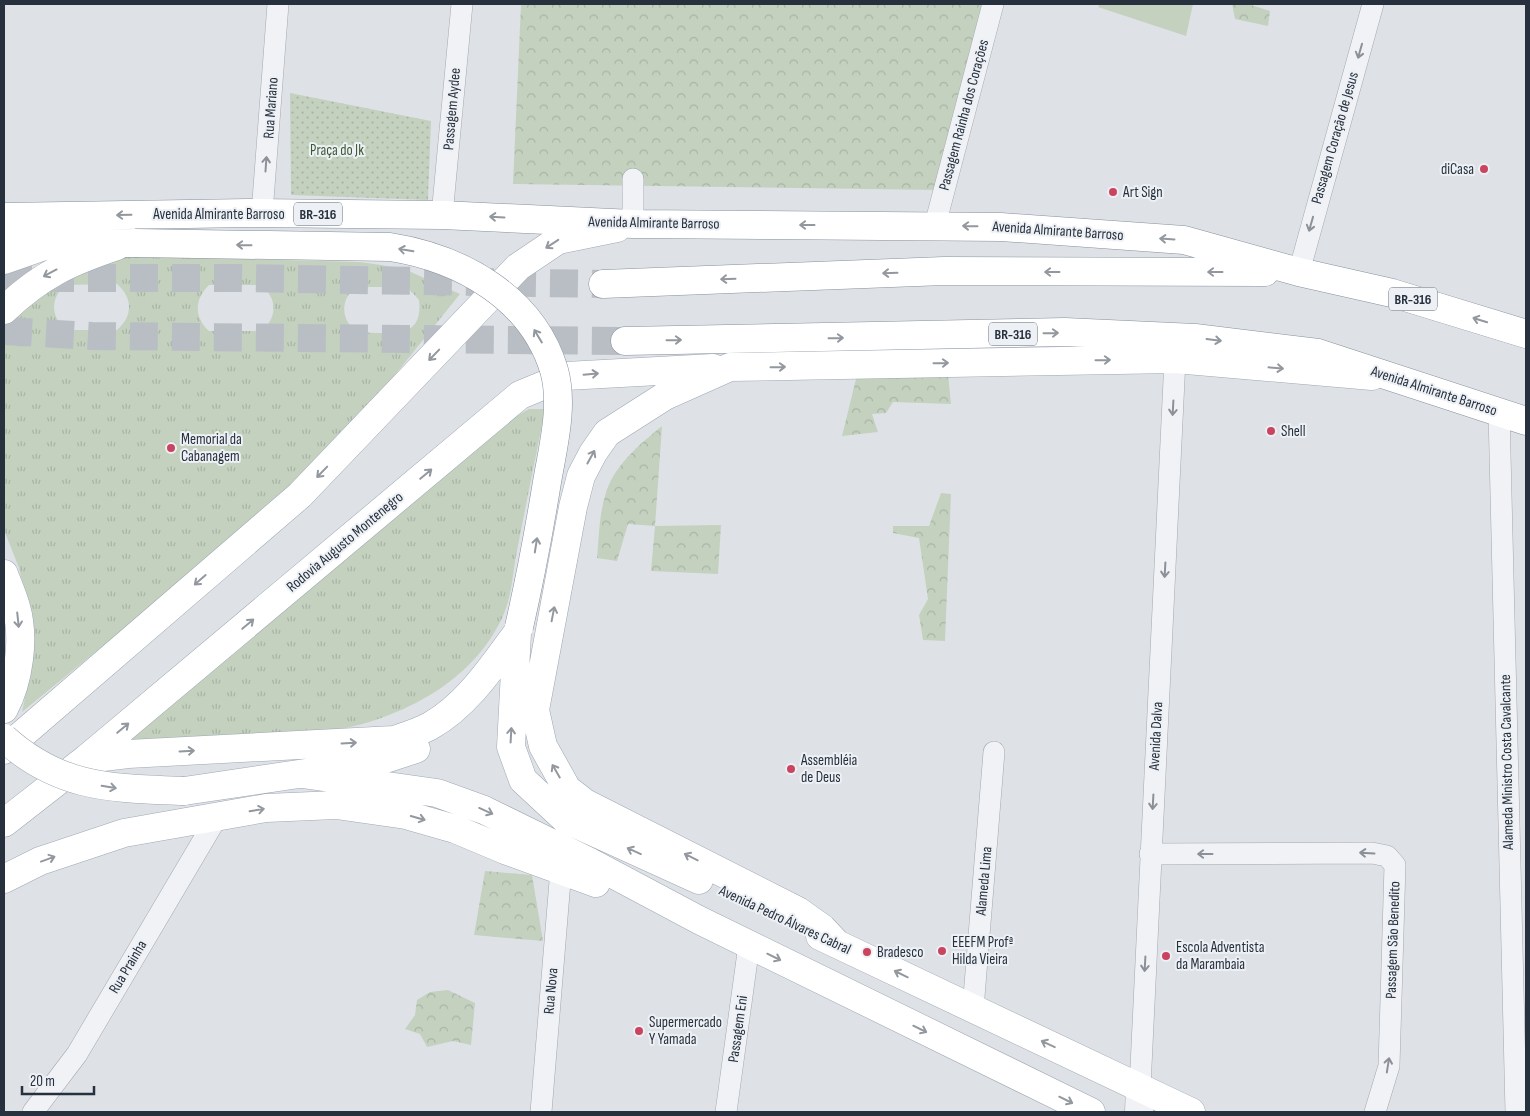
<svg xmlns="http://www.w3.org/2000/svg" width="1530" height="1116" font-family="'Sofia Sans Condensed',sans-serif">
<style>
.grass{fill:url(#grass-tufts);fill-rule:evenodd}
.forest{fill:url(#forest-crowns)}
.park{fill:url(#park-dots)}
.garden{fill:#c4d1bf}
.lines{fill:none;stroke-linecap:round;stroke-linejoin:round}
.trunk-tunnel{stroke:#b9bec5;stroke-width:28;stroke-dasharray:28 14;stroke-linecap:butt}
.minor-casing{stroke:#a3a9b1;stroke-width:22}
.tertiary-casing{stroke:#a3a9b1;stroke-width:29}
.primary-casing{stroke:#9da7b2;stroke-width:29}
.trunk-casing{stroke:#85909d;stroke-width:29}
.minor{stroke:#f0f2f5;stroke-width:21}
.tertiary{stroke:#f0f2f5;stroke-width:28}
.primary{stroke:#fff;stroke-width:28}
.trunk{stroke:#fff;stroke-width:28}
.primary-bridge-casing{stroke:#9da7b2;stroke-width:29;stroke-linecap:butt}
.trunk-bridge-casing{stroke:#85909d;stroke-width:29;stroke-linecap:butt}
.primary-bridge{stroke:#fff;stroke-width:28}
.trunk-bridge{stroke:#fff;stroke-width:28}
.oneway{stroke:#8c9199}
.oneway2{stroke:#93989e}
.poi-dot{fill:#ca445f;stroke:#edf1f5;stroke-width:2}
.labels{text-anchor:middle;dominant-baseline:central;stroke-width:4;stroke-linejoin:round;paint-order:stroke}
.shield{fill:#edf1f5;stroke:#626a74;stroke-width:1}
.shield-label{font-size:14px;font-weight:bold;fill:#27303d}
.street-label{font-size:15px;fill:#27303d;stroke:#edf1f5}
.park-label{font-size:15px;fill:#3d5935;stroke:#edf1f5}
.poi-label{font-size:15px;fill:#27303d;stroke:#edf1f5;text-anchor:start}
</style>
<defs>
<pattern id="grass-tufts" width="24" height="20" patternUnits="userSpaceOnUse" patternTransform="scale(1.25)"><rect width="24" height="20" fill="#c4d1bf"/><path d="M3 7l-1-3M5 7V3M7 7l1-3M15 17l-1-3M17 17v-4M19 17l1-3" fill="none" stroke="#a8b4a5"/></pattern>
<pattern id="forest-crowns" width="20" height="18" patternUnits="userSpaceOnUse" patternTransform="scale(1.25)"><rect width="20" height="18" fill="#c4d1bf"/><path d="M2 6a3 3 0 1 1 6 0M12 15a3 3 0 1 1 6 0" fill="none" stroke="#a8b4a5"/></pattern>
<pattern id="park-dots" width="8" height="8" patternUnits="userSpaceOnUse" patternTransform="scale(1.25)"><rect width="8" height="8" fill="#c4d1bf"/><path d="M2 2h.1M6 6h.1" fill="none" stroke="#a8b4a5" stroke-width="1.8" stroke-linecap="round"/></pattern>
</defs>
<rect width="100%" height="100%" fill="#dee2e7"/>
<path class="grass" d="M126,256L360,262L402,268L460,294L378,396L296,482L220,550L22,712L28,683L25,594L19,568L4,530V328L18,311L56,281ZM117,284C133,298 133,316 117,330H65C51,316 50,299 65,285ZM209,285H261C278,299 277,317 262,331H209C194,317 194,300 209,285ZM355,287H407L419,300C424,343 385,332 356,332C341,319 340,301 355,287Z
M529,409H545C536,456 526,504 517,551C513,570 512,593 505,611C478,678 408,715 342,729L127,740L498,427Z"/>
<path class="forest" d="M521,4H985L937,190L513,184Z
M1232,4H1248L1270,11L1268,26L1235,19Z
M897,371L948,374L951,404L893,402L886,413L872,414L878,432L842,436L856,379Z
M662,426L655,526L721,525L718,574L651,571L655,526L628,524L617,561L597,558C599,538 599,516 605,496C613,466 639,445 662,426Z
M941,493L951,494L945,641L923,640L919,615L928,599L919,538L893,533V526H929Z
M485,871L532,875L543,941L474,935Z
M448,990L475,1003L471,1045L453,1041L427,1047L420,1034L405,1029L415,1015L417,1000L430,992Z"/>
<path class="park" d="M290,93L431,121L428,200L291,195Z"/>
<path class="garden" d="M1100,4H1193L1186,36L1098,7Z"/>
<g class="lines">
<path class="trunk-tunnel" d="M4,278H235L603,284
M4,331L92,336L625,341"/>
<g class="minor-casing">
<path id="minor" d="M633,179V224
M262,213L278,4
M442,215L462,4
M935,225L993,4
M1299,272L1373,4
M1499,412L1516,1112
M1150,854L1372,853L1387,856L1395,865L1389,1066L1375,1112
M973,1009L994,752
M1140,1087L1175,359
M33,1112L77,1054L217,817
M541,1112L561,869
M726,1112L749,945"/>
</g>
<g class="tertiary-casing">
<path id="tertiary" d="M1139,1112L1140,1087"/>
</g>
<g class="primary-casing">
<path id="primary" d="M4,260L50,244
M4,310C41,275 69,262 117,246
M4,574C8,585 13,596 16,607C25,638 19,681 4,709
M517,633L511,747L523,780L565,819L699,880
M4,750L300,495L518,267L558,240L617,228
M86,759L128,754L394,740C406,736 419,732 430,726C467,705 492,667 517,633
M302,774L437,793L484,810L590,862L699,920L1091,1112
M184,791L373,763L416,749
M4,823L86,759L520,395L566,376L713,368
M4,879L40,861L124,833L266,808L336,805L406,815L455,829L505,850L596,883
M820,936L1191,1112
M837,944L822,928L798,911L585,803L567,789L543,746L535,710L573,507L581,476L593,453L607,433L665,396L730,367L1175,359L1372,376"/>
</g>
<g class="trunk-casing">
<path id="trunk" d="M4,217L248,213L442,215L633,224L1001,227L1184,240L1299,272L1392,293L1526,334
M4,239L50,244L135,243
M603,284L944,271L1265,272
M625,341L1065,332L1195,338L1318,353L1526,421"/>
</g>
<use href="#minor" class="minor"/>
<use href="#tertiary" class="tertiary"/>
<use href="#primary" class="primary"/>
<use href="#trunk" class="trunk"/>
<g class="primary-bridge-casing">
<path id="primary-bridge" d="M4,738C60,789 112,788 184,791"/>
</g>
<g class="trunk-bridge-casing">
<path id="trunk-bridge" d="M135,243L390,247C460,258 532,297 554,370C564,405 553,447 547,482C539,531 530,579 519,627"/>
</g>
<use href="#primary-bridge" class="primary-bridge"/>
<use href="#trunk-bridge" class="trunk-bridge"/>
</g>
<defs><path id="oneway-shaft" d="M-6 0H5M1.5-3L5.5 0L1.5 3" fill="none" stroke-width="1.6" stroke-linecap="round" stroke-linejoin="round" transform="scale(1.25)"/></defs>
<g class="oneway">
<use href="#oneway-shaft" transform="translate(1360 51) rotate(106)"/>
<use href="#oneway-shaft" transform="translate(266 164) rotate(-86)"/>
<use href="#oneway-shaft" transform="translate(1311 224) rotate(106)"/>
<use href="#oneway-shaft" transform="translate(1173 408) rotate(93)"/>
<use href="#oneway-shaft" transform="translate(1165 570) rotate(93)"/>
<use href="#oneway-shaft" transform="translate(1153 802) rotate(93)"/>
<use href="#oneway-shaft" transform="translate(1367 853) rotate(-177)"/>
<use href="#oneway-shaft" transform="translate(1205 854) rotate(180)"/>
<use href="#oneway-shaft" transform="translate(1145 964) rotate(93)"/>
<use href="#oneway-shaft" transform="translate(1388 1065) rotate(-81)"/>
</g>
<g class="oneway2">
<use href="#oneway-shaft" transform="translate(124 215) rotate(179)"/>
<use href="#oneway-shaft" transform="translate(497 217) rotate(-177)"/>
<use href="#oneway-shaft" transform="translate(807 225) rotate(-180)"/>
<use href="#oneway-shaft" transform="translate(970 226) rotate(-179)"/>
<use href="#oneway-shaft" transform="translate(1167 239) rotate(-176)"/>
<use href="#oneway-shaft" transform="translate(552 244) rotate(147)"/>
<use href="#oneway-shaft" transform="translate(244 245) rotate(-179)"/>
<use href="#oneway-shaft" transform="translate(406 250) rotate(-171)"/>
<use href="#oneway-shaft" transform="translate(1052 272) rotate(-180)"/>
<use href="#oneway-shaft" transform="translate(1215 272) rotate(-180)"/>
<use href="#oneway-shaft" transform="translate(50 273) rotate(152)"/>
<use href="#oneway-shaft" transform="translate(890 273) rotate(178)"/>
<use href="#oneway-shaft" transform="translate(728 279) rotate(178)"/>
<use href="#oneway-shaft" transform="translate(1480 320) rotate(-163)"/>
<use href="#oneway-shaft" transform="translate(1051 333) rotate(-1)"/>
<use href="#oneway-shaft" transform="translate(538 336) rotate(-121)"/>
<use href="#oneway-shaft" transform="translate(836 338) rotate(-1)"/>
<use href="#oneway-shaft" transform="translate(674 340) rotate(-1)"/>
<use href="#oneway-shaft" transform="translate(1214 340) rotate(7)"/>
<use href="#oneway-shaft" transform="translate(434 355) rotate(134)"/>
<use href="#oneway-shaft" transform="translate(1103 360) rotate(-1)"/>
<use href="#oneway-shaft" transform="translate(941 363) rotate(-1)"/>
<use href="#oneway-shaft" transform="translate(778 367) rotate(-1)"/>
<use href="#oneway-shaft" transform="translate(1276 368) rotate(5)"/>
<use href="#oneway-shaft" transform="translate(591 374) rotate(-5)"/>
<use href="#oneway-shaft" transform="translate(591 457) rotate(-61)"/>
<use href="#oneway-shaft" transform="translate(322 472) rotate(134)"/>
<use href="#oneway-shaft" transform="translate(426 474) rotate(-40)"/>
<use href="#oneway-shaft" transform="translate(536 545) rotate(-81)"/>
<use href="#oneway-shaft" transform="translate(200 580) rotate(139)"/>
<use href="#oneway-shaft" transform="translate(553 614) rotate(-79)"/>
<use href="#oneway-shaft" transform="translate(18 620) rotate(84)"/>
<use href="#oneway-shaft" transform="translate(248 624) rotate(-40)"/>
<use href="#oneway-shaft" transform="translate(123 728) rotate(-40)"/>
<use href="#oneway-shaft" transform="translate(511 735) rotate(-87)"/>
<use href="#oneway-shaft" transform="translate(349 743) rotate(-3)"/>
<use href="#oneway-shaft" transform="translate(187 751) rotate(-3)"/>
<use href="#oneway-shaft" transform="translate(556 771) rotate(-120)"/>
<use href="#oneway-shaft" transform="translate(109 787) rotate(10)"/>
<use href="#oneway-shaft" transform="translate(257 810) rotate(-10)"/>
<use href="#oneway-shaft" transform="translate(486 811) rotate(24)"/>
<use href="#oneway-shaft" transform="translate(418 818) rotate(16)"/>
<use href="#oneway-shaft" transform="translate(634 851) rotate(-156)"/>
<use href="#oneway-shaft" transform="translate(691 857) rotate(-153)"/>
<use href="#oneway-shaft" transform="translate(48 859) rotate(-20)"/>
<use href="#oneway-shaft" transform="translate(774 957) rotate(26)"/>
<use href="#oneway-shaft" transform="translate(901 974) rotate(-154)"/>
<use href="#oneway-shaft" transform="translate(920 1029) rotate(26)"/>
<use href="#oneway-shaft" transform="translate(1048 1044) rotate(-155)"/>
<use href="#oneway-shaft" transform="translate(1066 1100) rotate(26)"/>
</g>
<g class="poi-dot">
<circle cx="1484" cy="169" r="5"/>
<circle cx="1113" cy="192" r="5"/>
<circle cx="1271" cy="431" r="5"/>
<circle cx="171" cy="448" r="5"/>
<circle cx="791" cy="769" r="5"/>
<circle cx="942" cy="951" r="5"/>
<circle cx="867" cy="952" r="5"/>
<circle cx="1166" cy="956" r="5"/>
<circle cx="639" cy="1031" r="5"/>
</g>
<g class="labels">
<g class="shield">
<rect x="294" y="202.5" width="48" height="23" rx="4"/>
<rect x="1389" y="287.5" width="48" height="23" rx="4"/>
<rect x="989" y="322.5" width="48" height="23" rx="4"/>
</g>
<g class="shield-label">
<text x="318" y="214">BR-316</text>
<text x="1413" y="299">BR-316</text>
<text x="1013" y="334">BR-316</text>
</g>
<g class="street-label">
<text transform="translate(271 108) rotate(-86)">Rua Mariano</text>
<text transform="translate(452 109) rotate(-85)">Passagem Aydee</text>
<text transform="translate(964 115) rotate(-75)">Passagem Rainha dos Corações</text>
<text transform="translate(1335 138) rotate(-74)">Passagem Coração de Jesus</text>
<text x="219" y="214">Avenida Almirante Barroso</text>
<text transform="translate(654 223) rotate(1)">Avenida Almirante Barroso</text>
<text transform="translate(1058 231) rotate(4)">Avenida Almirante Barroso</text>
<text transform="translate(1434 391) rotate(18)">Avenida Almirante Barroso</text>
<text transform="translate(345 542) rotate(-40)">Rodovia Augusto Montenegro</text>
<text transform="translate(1156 736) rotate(-87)">Avenida Dalva</text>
<text transform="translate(1507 762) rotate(-91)">Alameda Ministro Costa Cavalcante</text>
<text transform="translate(984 881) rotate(-85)">Alameda Lima</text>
<text transform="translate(785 920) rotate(25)">Avenida Pedro Álvares Cabral</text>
<text transform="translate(1393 940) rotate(-88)">Passagem São Benedito</text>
<text transform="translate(128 967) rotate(-59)">Rua Prainha</text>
<text transform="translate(551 991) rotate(-85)">Rua Nova</text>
<text transform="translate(738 1029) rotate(-82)">Passagem Eni</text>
</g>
<g class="park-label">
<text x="337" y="150">Praça do Jk</text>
</g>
<g class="poi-label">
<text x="1474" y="169" text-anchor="end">diCasa</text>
<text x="1123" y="192">Art Sign</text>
<text x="1281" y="431">Shell</text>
<text x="181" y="439">Memorial da<tspan x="181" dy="17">Cabanagem</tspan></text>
<text x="801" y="760">Assembléia<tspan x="801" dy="17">de Deus</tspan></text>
<text x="952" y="942">EEEFM Profª<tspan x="952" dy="17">Hilda Vieira</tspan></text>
<text x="1176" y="947">Escola Adventista<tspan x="1176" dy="17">da Marambaia</tspan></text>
<text x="877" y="952">Bradesco</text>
<text x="649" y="1022">Supermercado<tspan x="649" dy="17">Y Yamada</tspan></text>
</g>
</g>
<rect width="1530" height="1116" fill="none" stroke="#27303d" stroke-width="10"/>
<path d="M22 1086v8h72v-8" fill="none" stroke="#27303d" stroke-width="2.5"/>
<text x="30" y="1086" font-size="15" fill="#27303d" stroke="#edf1f5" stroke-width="4" paint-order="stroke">20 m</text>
</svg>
